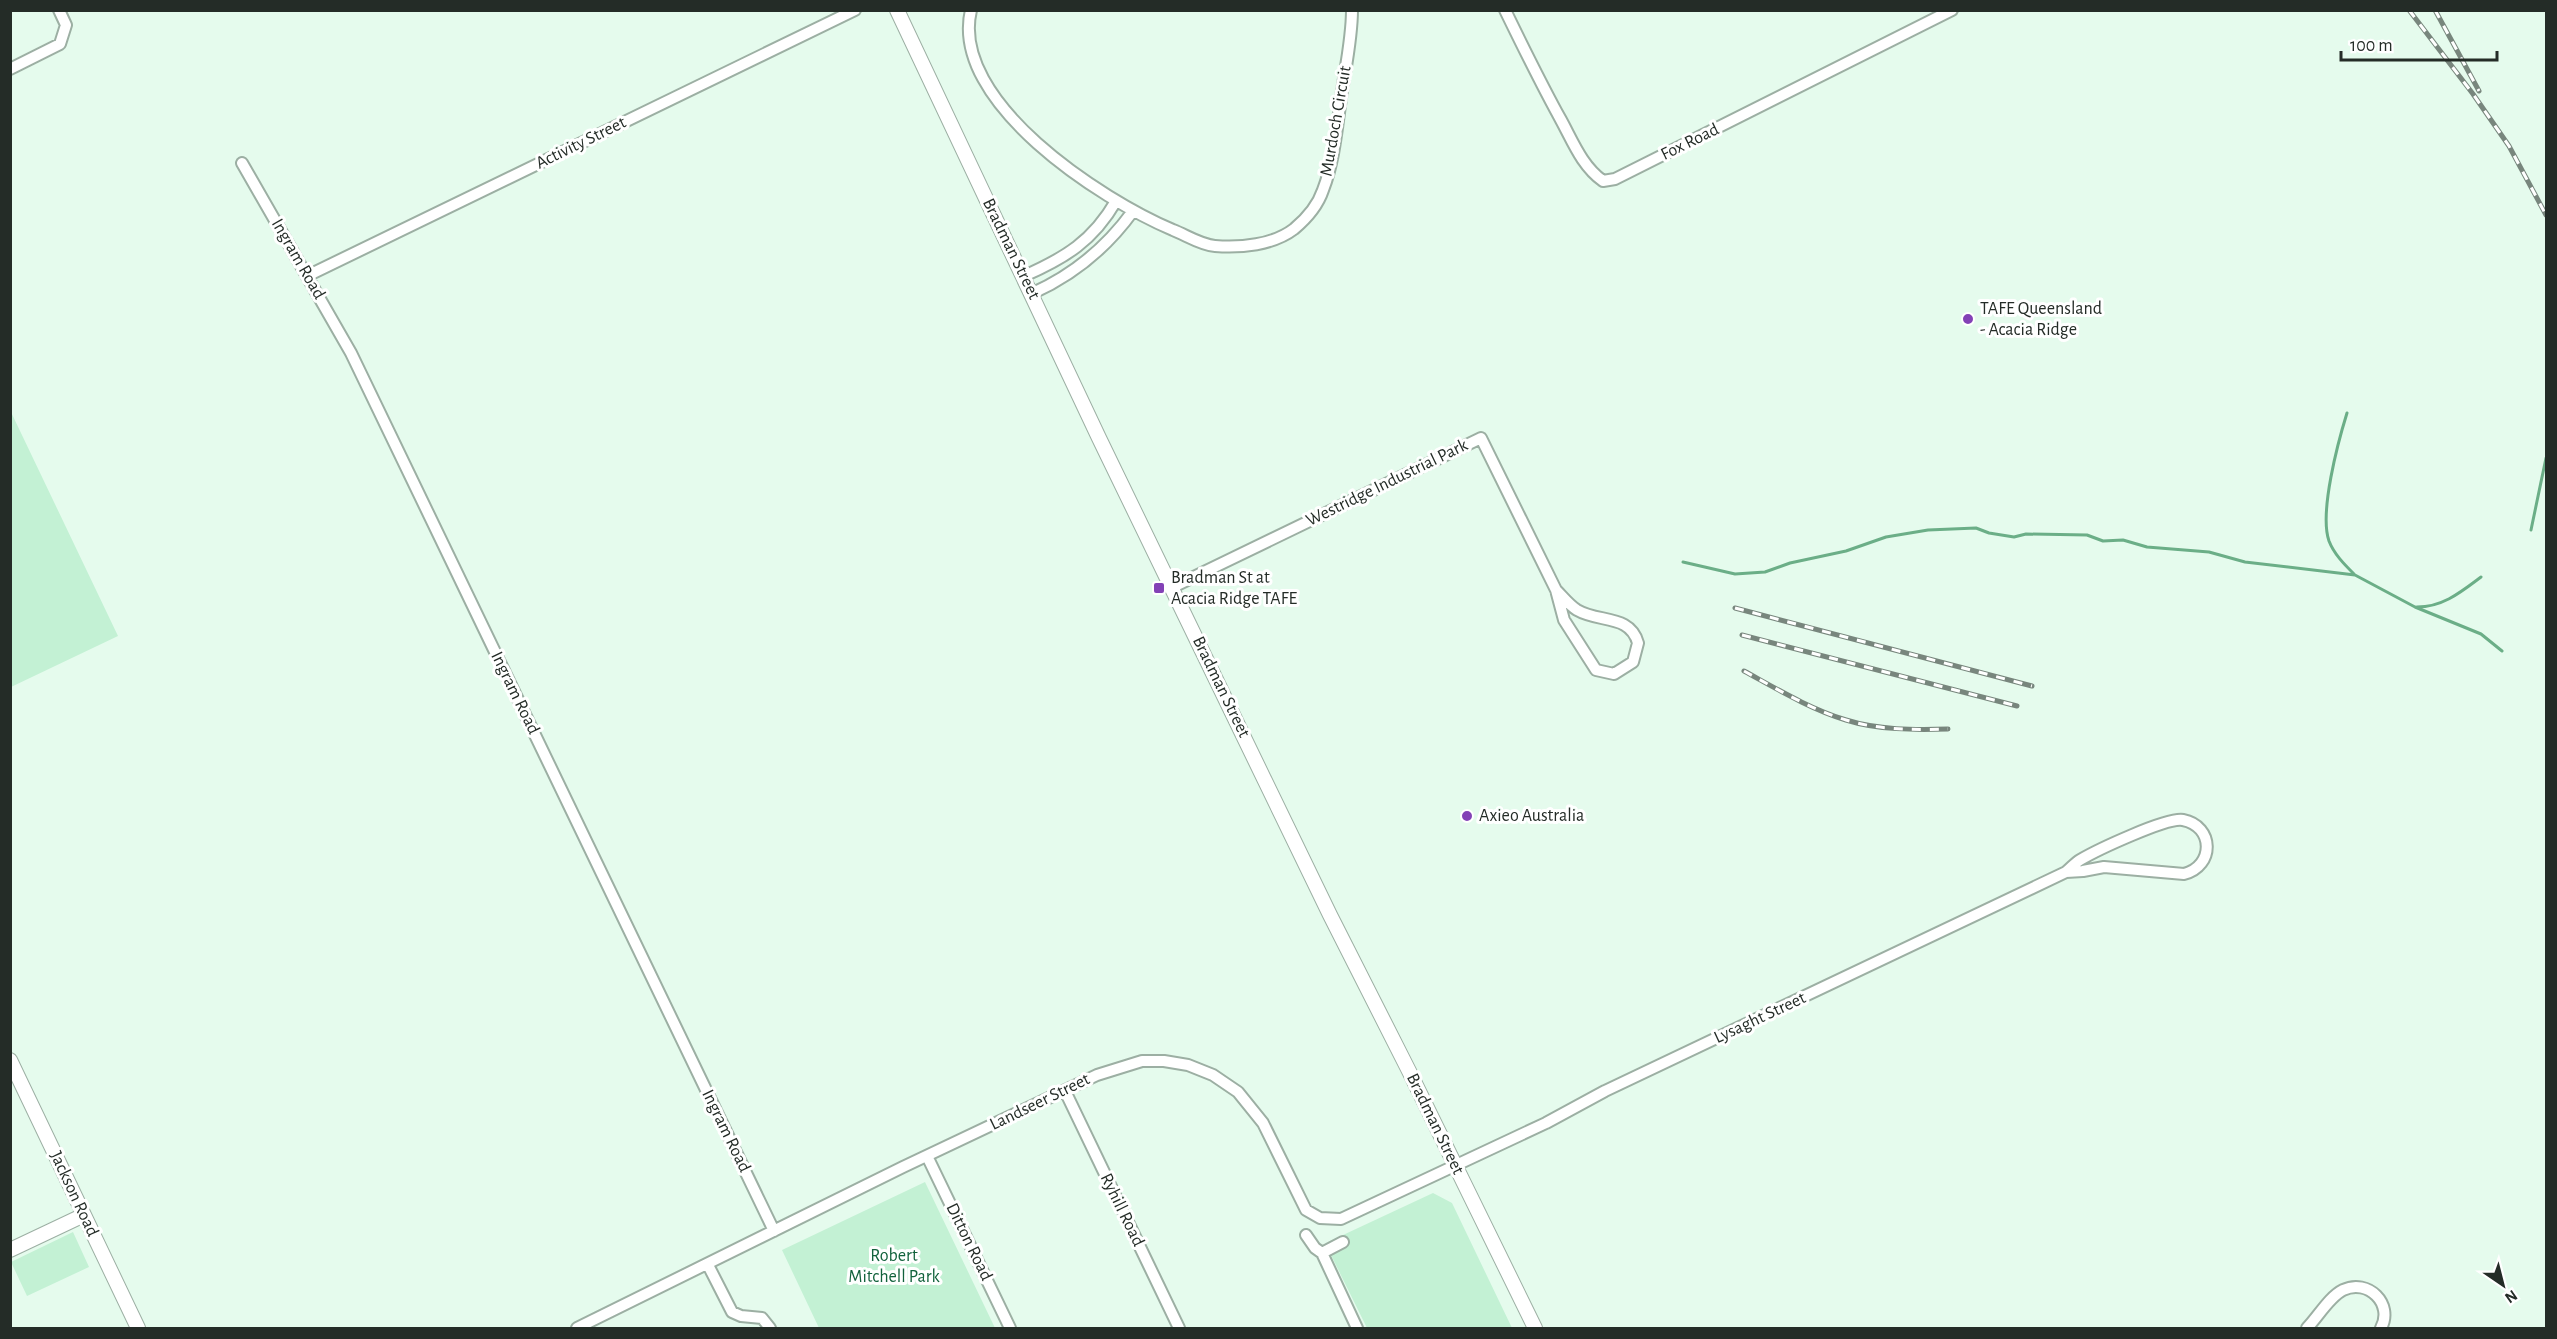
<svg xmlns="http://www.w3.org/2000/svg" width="2557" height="1339" font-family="'Alegreya Sans',sans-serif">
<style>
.green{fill:#c3f1d4}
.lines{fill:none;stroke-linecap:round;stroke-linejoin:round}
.stream{stroke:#6bae87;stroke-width:3}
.street-casing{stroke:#9cafa3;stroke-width:14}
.secondary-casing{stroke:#9cafa3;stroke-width:16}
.street{stroke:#fff;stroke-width:10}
.secondary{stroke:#fff;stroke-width:14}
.rail-casing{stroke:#78867d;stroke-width:5}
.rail{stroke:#fff;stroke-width:3;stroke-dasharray:9;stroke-linecap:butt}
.poi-dot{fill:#8341b6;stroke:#fff;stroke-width:2}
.labels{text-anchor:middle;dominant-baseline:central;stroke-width:6;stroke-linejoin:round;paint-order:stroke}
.street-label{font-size:18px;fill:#242c27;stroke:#fff}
.poi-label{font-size:18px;fill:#242c27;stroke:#fff;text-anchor:start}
.park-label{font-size:18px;fill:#12623c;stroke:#fff}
</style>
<rect width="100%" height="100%" fill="#e5fbed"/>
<path class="green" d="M10,410L118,636L11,687H10Z
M925,1182L995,1328H819L782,1250Z
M1433,1193L1452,1203L1512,1328H1367L1331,1255L1328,1242Z
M73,1232L89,1267L27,1296L11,1262Z"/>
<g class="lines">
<path class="stream" d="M2347,413C2338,442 2319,513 2329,541C2334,554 2344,564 2354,574
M2531,530L2546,458
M1683,562L1735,574L1765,572L1790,563L1846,551L1886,537L1928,530L1976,528L1989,533L2014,537L2026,534L2087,535L2103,541L2123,540L2147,547L2209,552L2245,562L2355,575L2415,607L2481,634L2502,651
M2417,607C2443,607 2461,592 2481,577"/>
<g class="street-casing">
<path id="street" d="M971,10C949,102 1102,200 1173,230C1186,235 1201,245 1215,246C1241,248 1273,245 1294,229C1306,219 1318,205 1323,190C1335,159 1337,124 1342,91C1346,65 1352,37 1352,10
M1505,10C1523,47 1541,84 1561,120C1573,142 1582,166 1603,181L1615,179L1952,10
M10,69L60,44L66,25L59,10
M242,163L351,353L774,1231
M307,276L855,10
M1024,276C1065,258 1093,241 1116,201
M1033,293C1073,275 1107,247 1133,211
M1173,587L1481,438L1556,590L1564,620L1596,670L1614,674L1633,662L1638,643C1630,614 1599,623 1577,610C1569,605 1563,597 1556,590
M1065,1091L1179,1328
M927,1156L1010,1328
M1306,1235L1315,1248L1322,1253L1357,1328
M1322,1253L1343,1242
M708,1265L732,1312L741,1316L762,1318L770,1328
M577,1328L903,1167L1097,1075L1142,1061H1164L1188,1065L1213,1075L1238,1092L1263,1123L1306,1210L1320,1218L1341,1219L1546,1123L1605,1091L2066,872C2071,868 2075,863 2080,860C2097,850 2167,817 2183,820C2214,826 2215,866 2184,874L2104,867L2083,871L2066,872
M2307,1328C2318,1317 2329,1297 2343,1290C2368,1278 2394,1304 2381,1328"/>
</g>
<g class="secondary-casing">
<path id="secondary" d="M897,10L1099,438L1330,915L1409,1071L1535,1328
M10,1060L138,1328
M10,1250L84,1215"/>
</g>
<use href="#street" class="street"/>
<use href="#secondary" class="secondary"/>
<g class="rail-casing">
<path id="rail" d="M2409,10L2473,94L2509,146L2546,215
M2435,10L2479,91
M1735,608L2032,686
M1742,635L2017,706
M1744,671C1777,689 1810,709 1846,720C1878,730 1914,730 1948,729"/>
</g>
<use href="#rail" class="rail"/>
</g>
<g class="poi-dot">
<circle cx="1968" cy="319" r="6"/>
<rect x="1153" y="582" width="12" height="12" rx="3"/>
<circle cx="1467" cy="816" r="6"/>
</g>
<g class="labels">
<g class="street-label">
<text transform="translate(1336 121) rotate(-80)">Murdoch Circuit</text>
<text transform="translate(1690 142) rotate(-26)">Fox Road</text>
<text transform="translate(581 143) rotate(-26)">Activity Street</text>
<text transform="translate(1011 249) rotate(64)">Bradman Street</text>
<text transform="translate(298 259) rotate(60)">Ingram Road</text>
<text transform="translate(1387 483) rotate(-26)">Westridge Industrial Park</text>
<text transform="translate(1221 687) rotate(64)">Bradman Street</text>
<text transform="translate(515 693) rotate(64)">Ingram Road</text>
<text transform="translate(1760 1018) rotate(-25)">Lysaght Street</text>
<text transform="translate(1040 1102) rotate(-26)">Landseer Street</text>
<text transform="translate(1435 1124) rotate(64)">Bradman Street</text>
<text transform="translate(726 1131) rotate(64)">Ingram Road</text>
<text transform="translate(74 1194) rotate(65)">Jackson Road</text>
<text transform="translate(1122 1210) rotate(64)">Ryhill Road</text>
<text transform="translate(969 1242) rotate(64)">Ditton Road</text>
</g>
<g class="poi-label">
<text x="1980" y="309">TAFE Queensland<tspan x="1980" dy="21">- Acacia Ridge</tspan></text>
<text x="1171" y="578">Bradman St at<tspan x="1171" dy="21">Acacia Ridge TAFE</tspan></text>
<text x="1479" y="816">Axieo Australia</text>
</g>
<g class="park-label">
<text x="894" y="1256">Robert<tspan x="894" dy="21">Mitchell Park</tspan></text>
</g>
</g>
<rect width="2557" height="1339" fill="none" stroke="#242c27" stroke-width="24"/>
<g transform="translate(2503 1285) rotate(145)" stroke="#ffffff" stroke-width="4.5" paint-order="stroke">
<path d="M0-4.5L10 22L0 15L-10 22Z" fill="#242c27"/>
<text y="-9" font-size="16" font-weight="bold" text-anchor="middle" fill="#242c27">N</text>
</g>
<path d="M2341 51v9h156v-9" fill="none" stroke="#242c27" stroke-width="3"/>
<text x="2350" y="51" font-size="18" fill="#242c27" stroke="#ffffff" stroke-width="4.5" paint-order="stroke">100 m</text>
</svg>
